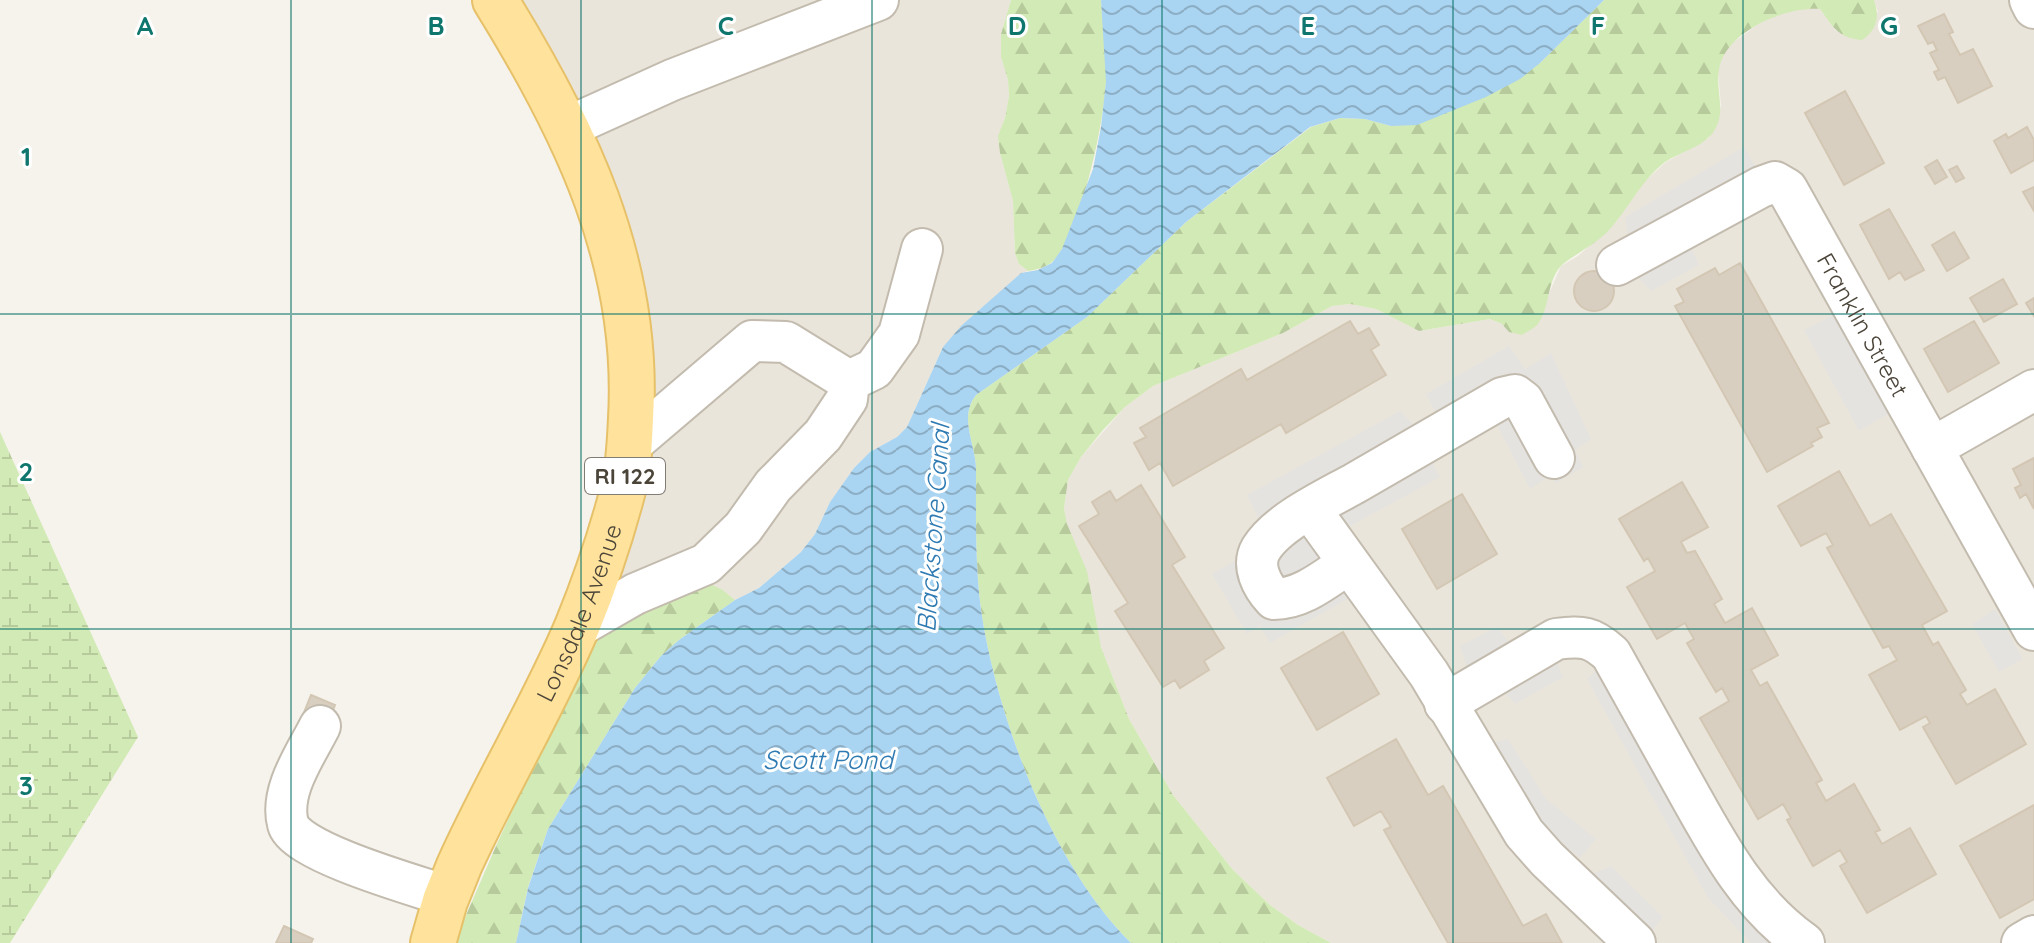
<svg xmlns="http://www.w3.org/2000/svg" width="2034" height="943" font-family="Quicksand,sans-serif">
<style>
.residential{fill:#eae5da}
.forest{fill:url(#forest-firs)}
.wetland{fill:url(#wetland-marsh)}
.parking{fill:#e5e3e0}
.water{fill:url(#water-waves)}
.building{fill:#d8cfc1;stroke:#d3c7b4;stroke-width:2}
.lines{fill:none;stroke-linecap:round;stroke-linejoin:round}
.minor-casing{stroke:#c2bbae;stroke-width:44}
.major-casing{stroke:#e6c16a;stroke-width:48}
.minor{stroke:#fff;stroke-width:40}
.major{stroke:#ffe39c;stroke-width:44}
.grid{fill:none;stroke:#0f766e;stroke-width:2;stroke-opacity:0.55}
.labels{text-anchor:middle;dominant-baseline:central;stroke-width:6;stroke-linejoin:round;paint-order:stroke}
.shield{fill:#fff;stroke:#817c74;stroke-width:2}
.shield-label{font-size:22px;font-weight:bold;fill:#4b4439}
.street-label{font-size:24px;fill:#4b4439;stroke:#fff}
.water-label{font-size:26px;font-style:italic;fill:#2e7ab2;stroke:#fff}
.grid-label{font-size:26px;text-anchor:middle;font-weight:bold;fill:#0f766e;stroke:#fff;stroke-width:6;stroke-linejoin:round;paint-order:stroke}
</style>
<defs>
<pattern id="forest-firs" width="22" height="20" patternUnits="userSpaceOnUse" patternTransform="scale(2)"><rect width="22" height="20" fill="#d2eab5"/><path d="M5 1l3.5 6h-7zM16 11l3.5 6h-7z" fill="#b6ca9c"/></pattern>
<pattern id="wetland-marsh" width="20" height="14" patternUnits="userSpaceOnUse" patternTransform="scale(2)"><rect width="20" height="14" fill="#d2eab5"/><path d="M1 5h8M5 5V1M11 12h8M15 12V8" fill="none" stroke="#b6ca9c"/></pattern>
<pattern id="water-waves" width="16" height="10" patternUnits="userSpaceOnUse" patternTransform="scale(2)"><rect width="16" height="10" fill="#a9d4f2"/><path d="M0 5q4-4 8 0t8 0" fill="none" stroke="#8caec5"/></pattern>
</defs>
<rect width="100%" height="100%" fill="#f6f3ec"/>
<path class="residential" d="M497,0H1011L1001,34V57L1008,80L1009,96L1005,118L999,136L1000,153L1013,201L1015,253L1019,264L1028,271L1021,273L943,347L907,427L897,437L870,452L854,468L830,502L815,534L801,552L759,588L735,600L723,590L616,591L624,479L619,255Z
M1874,0H2034V943H1331L1298,925L1270,905L1233,870L1173,795L1129,719L1101,647L1067,524L1064,508L1068,480L1081,457L1125,407L1153,386L1283,333L1332,306L1350,304L1376,309L1419,331L1490,319L1502,324L1548,296L1561,266L1578,256L1615,223L1644,182L1666,162L1709,138L1721,106L1718,71L1722,56L1730,45L1757,25L1784,11L1803,7L1820,9L1836,31L1878,12Z"/>
<path class="forest" d="M1011,0H1101C1103,27 1107,54 1106,81C1105,119 1080,239 1051,263C1044,268 1036,270 1028,271L1019,264L1015,253L1013,201L1000,153L998,136L1005,118L1009,96L1008,80L1001,57V34Z
M1604,0H1874C1880,17 1877,30 1862,40C1838,38 1833,27 1820,9C1786,6 1724,32 1719,70C1715,93 1728,113 1712,134C1700,148 1680,152 1665,162C1643,179 1632,202 1615,223C1601,242 1581,250 1563,264C1546,279 1551,308 1537,325C1533,329 1526,332 1522,335L1509,332L1502,324L1490,319L1419,331L1376,309L1350,304L1332,306L1283,333L1153,386L1125,407L1103,430L1081,457L1068,480L1064,508L1067,524L1087,571L1101,647L1129,719L1173,795L1233,870L1270,905L1298,925L1331,943H1131C1052,865 997,719 981,610C975,564 976,517 976,470C976,444 958,419 976,395L1087,317L1186,222L1311,127L1340,118L1365,119L1391,126L1540,63Z
M708,583L723,590L735,600L679,640L661,656L635,688L548,829L528,887L516,943H454L496,846L598,626Z"/>
<path class="wetland" d="M0,432L138,737L10,943H0Z"/>
<path class="parking" d="M1744,147L1773,196L1690,245L1699,265L1651,291L1633,272L1617,242L1628,235L1625,217Z
M1839,312L1891,412L1859,431L1804,330Z
M1509,346L1525,369L1551,353L1591,439L1575,450L1583,467L1556,483L1550,476L1530,489L1494,419L1429,456L1440,477L1343,530L1379,581L1270,643L1260,626L1247,634L1212,574L1238,559L1261,523L1247,495L1400,411L1416,427L1437,415L1426,394Z
M1995,609L2023,659L1999,672L1972,624Z
M1497,627L1512,646L1467,668L1460,646Z
M1554,655L1563,677L1515,704L1499,686Z
M1604,663L1776,943H1751L1708,898L1587,679Z
M1508,739L1546,799L1596,839L1580,858L1530,817L1486,744Z
M1611,866L1663,917L1647,937L1586,877Z"/>
<path class="water" d="M1101,0H1604L1540,63L1520,79L1486,97L1417,125L1391,126L1365,119L1340,118L1310,127L1186,222L1087,317L976,395C958,418 976,444 976,470C976,517 975,564 981,610C997,719 1052,865 1131,943H516L528,888L548,829L635,688L661,656L679,640L735,600L759,588L801,552L815,534L830,502L854,468L870,452L897,437L907,427L943,347L961,326L1021,273L1038,270L1052,263L1062,249L1093,169L1101,127L1106,82Z"/>
<path class="building" d="M1944,14L1953,32L1949,34L1960,55L1973,49L1992,86L1958,103L1945,77L1938,80L1934,72L1939,70L1930,53L1937,50L1933,42L1928,44L1918,26Z
M1845,91L1884,163L1844,185L1805,113Z
M2027,127L2034,140V160L2011,173L1994,141L2006,134L2008,138Z
M1937,160L1947,177L1935,184L1925,167Z
M1957,166L1964,178L1956,182L1949,170Z
M2034,187V211L2023,192Z
M1889,209L1924,270L1905,280L1900,272L1889,279L1860,225Z
M1954,232L1969,258L1947,271L1932,245Z
M1740,263L1829,423L1817,428L1822,437L1811,443L1813,446L1767,472L1675,306L1684,302L1677,289L1715,268L1719,275Z
M1574 291a20 20 0 1 1 40 0a20 20 0 1 1-40 0Z
M2003,279L2017,304L1984,322L1970,298Z
M2034,298V316L2026,303Z
M1350,321L1358,334L1369,328L1379,345L1371,350L1386,375L1286,433L1281,424L1173,486L1160,463L1149,470L1134,443L1146,437L1140,428L1241,369L1247,380Z
M1974,321L1999,363L1948,392L1924,349Z
M2034,458V509L2026,494L2020,498L2015,488L2021,485L2013,469Z
M1839,471L1870,526L1891,514L1947,611L1922,625L1933,645L1938,642L1966,690L1960,694L1967,705L1995,689L2026,744L1956,784L1923,727L1930,723L1926,716L1900,730L1869,675L1897,660L1889,646L1883,648L1827,548L1833,545L1826,533L1801,546L1778,506Z
M1682,482L1708,527L1681,542L1687,553L1695,551L1722,599L1714,604L1725,623L1752,608L1778,655L1751,670L1760,686L1767,682L1822,780L1816,783L1826,801L1854,784L1880,830L1875,832L1882,844L1910,828L1936,874L1867,913L1840,866L1847,862L1840,850L1813,866L1787,820L1791,818L1783,804L1758,819L1700,718L1729,701L1722,688L1716,692L1687,643L1694,639L1685,623L1657,639L1627,587L1655,571L1648,558L1644,561L1619,519Z
M1141,485L1185,557L1172,565L1224,648L1204,661L1209,670L1180,688L1175,680L1163,687L1115,611L1128,603L1079,526L1099,514L1092,502L1110,491L1116,501Z
M1462,494L1497,554L1437,589L1402,529Z
M1343,632L1379,694L1317,730L1281,668Z
M311,695L335,705L327,725L303,715Z
M1396,739L1428,795L1443,786L1523,926L1546,914L1562,943H1448L1384,830L1391,827L1381,811L1354,826L1327,778Z
M2034,805V899L2000,918L1960,846Z
M284,926L313,939L311,943H276Z"/>
<g class="lines">
<g class="minor-casing">
<g id="minor">
<path d="M2030,0L2034,8"/>
<path d="M568,127L672,80L878,0"/>
<path id="s1" d="M1617,265L1761,187L1775,182L1787,189L2034,630"/>
<path d="M849,381L874,369L899,334L922,249"/>
<path d="M1932,448L2034,390"/>
<path d="M1310,509L1429,674L1524,833L1547,859L1635,943"/>
<path d="M1348,564C1325,579 1302,599 1274,599C1262,586 1251,566 1261,549C1278,521 1329,498 1357,482C1405,454 1454,426 1502,398L1515,395L1523,401L1554,458"/>
<path d="M576,628L635,594L706,564L743,528L773,486L823,435L847,399L849,381L786,342L752,341L630,445"/>
<path d="M1445,704L1556,639C1583,636 1591,636 1611,654C1635,697 1659,740 1683,783C1716,842 1747,903 1804,943"/>
<path d="M320,726C306,754 279,791 288,824C295,852 417,886 447,896"/>
<path d="M2022,943L2034,936"/>
</g>
</g>
<g class="major-casing">
<g id="major">
<path id="s2" d="M433,943L445,901L459,866C495,786 543,707 577,627C595,583 611,536 623,490C629,467 630,441 631,418C640,262 575,129 495,0"/>
</g>
</g>
<use href="#minor" class="minor"/>
<use href="#major" class="major"/>
</g>
<path class="grid" d="M291,0V943M581,0V943M872,0V943M1162,0V943M1453,0V943M1743,0V943M0,314H2034M0,629H2034"/>
<g class="labels">
<rect class="shield" x="585" y="458" width="80" height="36" rx="6"/>
<g class="shield-label">
<text x="625" y="476">RI 122</text>
</g>
<g class="street-label">
<text stroke="none"><textPath href="#s1" startOffset="348">Franklin Street</textPath></text>
<text stroke="none"><textPath href="#s2" startOffset="362">Lonsdale Avenue</textPath></text>
</g>
<g class="water-label">
<text transform="translate(933 528) rotate(-86)">Blackstone Canal</text>
<text x="828" y="759">Scott Pond</text>
</g>
</g>
<g class="grid-label">
<text x="145" y="35">A</text>
<text x="436" y="35">B</text>
<text x="726" y="35">C</text>
<text x="1017" y="35">D</text>
<text x="1308" y="35">E</text>
<text x="1598" y="35">F</text>
<text x="1889" y="35">G</text>
<text x="26" y="166">1</text>
<text x="26" y="481">2</text>
<text x="26" y="795">3</text>
</g>
</svg>
